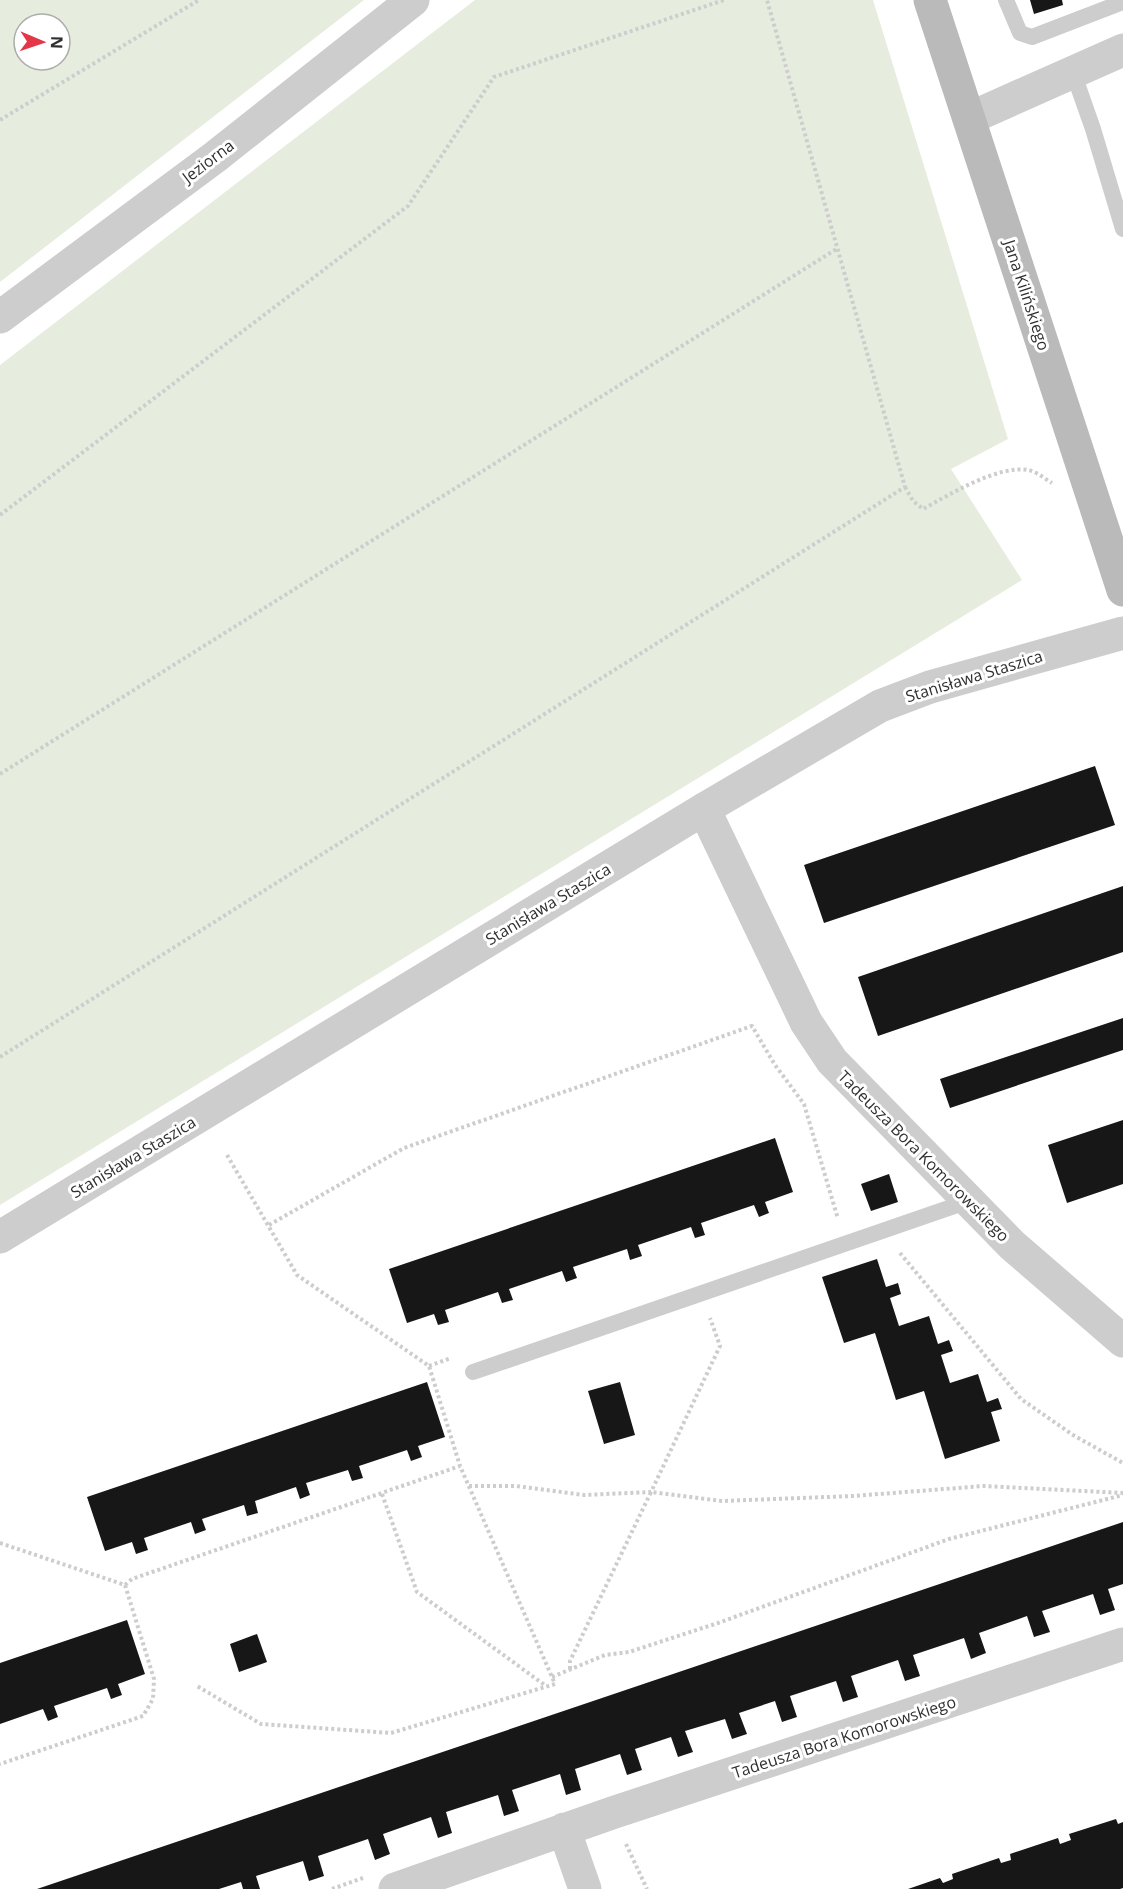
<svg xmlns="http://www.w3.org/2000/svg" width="1123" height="1889" font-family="'Open Sans',sans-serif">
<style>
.green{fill:#e6edde;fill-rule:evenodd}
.building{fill:#171717}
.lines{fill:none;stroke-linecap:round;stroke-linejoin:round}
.path{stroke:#cdcdcd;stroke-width:4;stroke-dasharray:3 3;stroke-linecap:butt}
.service{stroke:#cdcdcd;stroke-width:16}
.minor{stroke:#cdcdcd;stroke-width:33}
.secondary{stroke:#bababa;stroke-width:33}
.labels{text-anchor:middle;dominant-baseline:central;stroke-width:6;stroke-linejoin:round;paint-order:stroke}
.street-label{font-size:16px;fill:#303030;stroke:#fff}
</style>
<rect width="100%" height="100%" fill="#fff"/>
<path class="green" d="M0,0H364L0,282ZM24,24H60V60H24Z
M475,0H873L1008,439L951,469L1022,580L0,1205V365Z"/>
<path class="building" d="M1030,0H1062L1063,5L1034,14Z
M1095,766L1115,825L824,923L804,865Z
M1123,886V952L878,1036L858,977Z
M1123,1018V1050L950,1108L940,1079Z
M1123,1120V1184L1067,1203L1048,1145Z
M775,1138L793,1192L765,1202L769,1213L759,1217L754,1205L701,1223L705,1235L695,1238L691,1227L638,1245L642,1256L630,1260L627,1249L573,1267L577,1278L566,1282L562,1271L509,1289L513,1300L502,1303L498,1292L445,1310L449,1322L438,1325L434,1314L407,1323L389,1269Z
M889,1174L898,1202L871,1211L861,1184Z
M877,1259L886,1287L898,1283L901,1294L890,1298L899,1326L929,1316L938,1344L949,1340L953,1351L941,1355L950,1383L978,1374L987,1402L998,1398L1002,1409L991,1412L1000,1441L945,1459L924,1391L896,1400L875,1333L844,1343L822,1277Z
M427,1382L445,1437L418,1446L422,1457L411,1461L407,1450L359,1466L363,1478L352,1481L348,1470L306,1483L310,1495L300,1499L296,1487L255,1501L258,1513L247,1516L244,1505L202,1519L206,1530L195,1534L191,1522L144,1538L148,1550L136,1554L132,1542L105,1551L87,1497Z
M620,1382L635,1435L604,1444L588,1391Z
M1123,1522V1584L1108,1589L1115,1610L1100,1615L1093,1594L1042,1611L1050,1632L1034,1637L1027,1616L979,1633L986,1653L971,1659L964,1638L913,1655L920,1676L905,1681L898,1660L851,1676L858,1697L843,1702L836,1681L790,1696L797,1717L782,1722L775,1701L739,1713L747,1734L732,1739L725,1719L685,1731L693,1752L678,1757L671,1737L635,1749L642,1770L627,1775L620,1754L575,1769L581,1790L566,1795L560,1774L512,1790L519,1811L504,1816L498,1795L446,1812L452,1833L438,1838L431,1817L383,1834L390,1854L375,1860L368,1839L318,1856L324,1876L309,1881L303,1861L256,1876L260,1889H243L241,1882L219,1889H37Z
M127,1620L145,1674L118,1684L122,1695L111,1699L107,1688L54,1706L58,1717L48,1721L43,1709L0,1724V1663Z
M257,1634L267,1662L239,1672L230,1644Z
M1116,1819L1118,1824L1123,1822V1888L1120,1889H908L940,1878L943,1883L953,1879L952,1874L999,1858L1001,1863L1011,1860L1010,1854L1058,1838L1060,1844L1071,1840L1069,1834Z"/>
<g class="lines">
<path class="path" d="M0,120L199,0
M905,487L913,501L923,509C949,495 997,465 1028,470C1036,471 1045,479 1052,483
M0,515L408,206L494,77L724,0
M0,774L838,248
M0,1057L905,487L767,0
M227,1155L297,1275L429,1366L460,1466
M269,1225L404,1148L752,1026L775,1065L804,1104L838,1219
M900,1253L1021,1399L1073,1435L1123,1463
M429,1366L451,1358
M469,1486H516L584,1495L651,1492L720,1346L710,1318
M382,1494L417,1592L546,1686
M0,1543L125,1585L154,1679L153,1699L143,1716L0,1764
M125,1585L132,1579L460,1466L555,1684L391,1733L261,1724L197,1686
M570,1669V1661L651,1492L722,1501L853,1496L984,1486L1123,1493
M552,1677L605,1655L629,1652L718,1623L949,1539L1123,1495
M626,1844L647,1889
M332,1889L363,1878"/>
<path class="service" d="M1006,0L1020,33L1032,37L1123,2
M1073,72L1093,129L1123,229
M473,1372L969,1201"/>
<path class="minor" d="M970,118L1123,50
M0,317L215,157L413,0
M704,809L806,1022L832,1061L1012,1245L1123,1341
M0,1237L704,809L880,706L930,687L1123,633
M564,1829L585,1889
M395,1889L612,1813L1123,1644"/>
<path class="secondary" d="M930,0L1123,590"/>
</g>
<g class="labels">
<g class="street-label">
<text transform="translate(208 161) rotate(-37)">Jeziorna</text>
<text transform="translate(1027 295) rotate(72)">Jana Kilińskiego</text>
<text transform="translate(974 676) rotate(-17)">Stanisława Staszica</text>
<text transform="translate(548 904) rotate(-31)">Stanisława Staszica</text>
<text transform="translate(924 1156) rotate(45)">Tadeusza Bora Komorowskiego</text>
<text transform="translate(133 1157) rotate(-31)">Stanisława Staszica</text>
<text transform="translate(844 1737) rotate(-18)">Tadeusza Bora Komorowskiego</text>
</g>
</g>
<g transform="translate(42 42) rotate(92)"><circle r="28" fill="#ffffff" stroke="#acacac" stroke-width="1.5"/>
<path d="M0-4.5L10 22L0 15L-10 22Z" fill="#e33647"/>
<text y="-9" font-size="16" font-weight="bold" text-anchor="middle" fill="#303030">N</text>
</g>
</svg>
